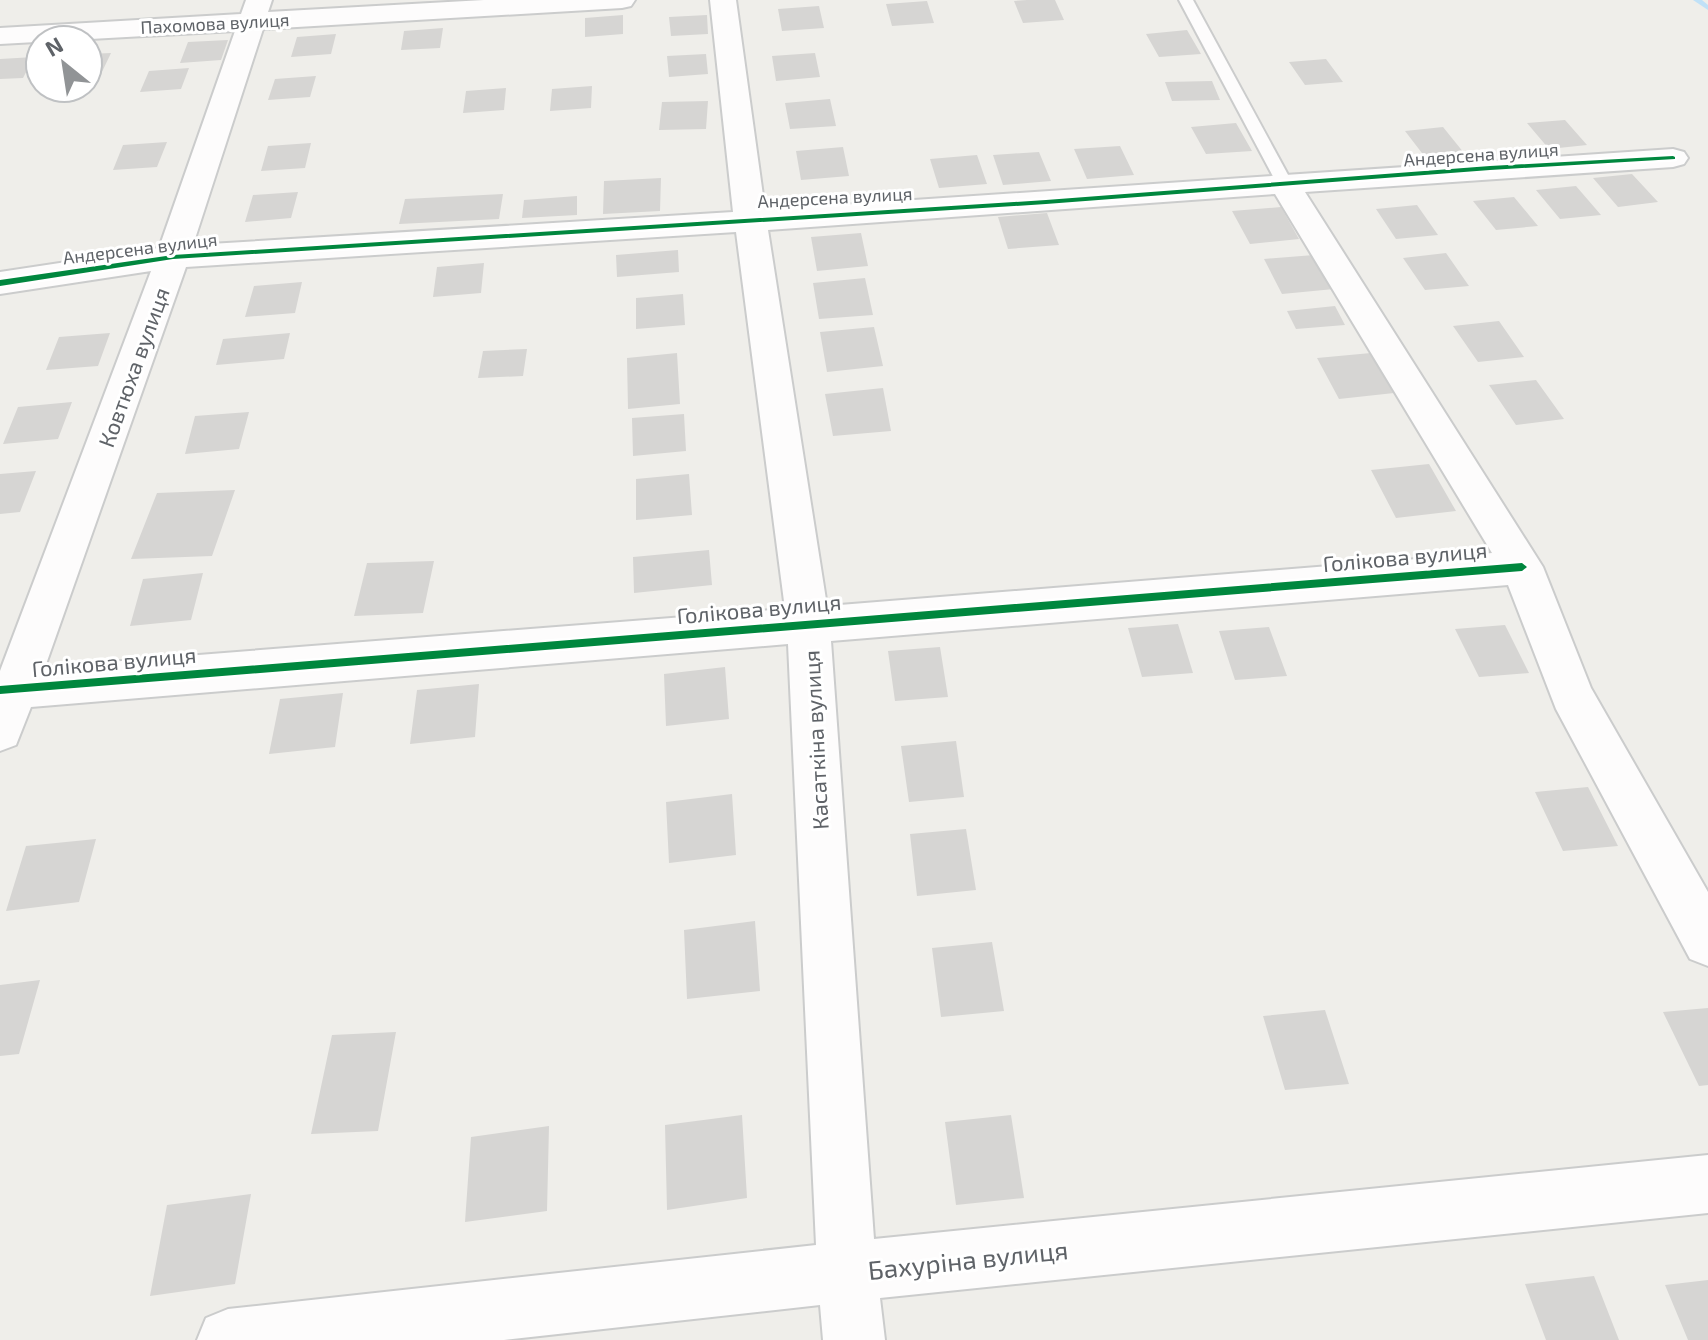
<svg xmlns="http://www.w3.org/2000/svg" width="1708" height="1340" font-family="'Exo 2',sans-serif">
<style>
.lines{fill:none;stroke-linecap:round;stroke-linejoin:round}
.stream{fill:#c0e1f7;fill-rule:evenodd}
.building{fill:#d6d5d3}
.service-casing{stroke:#cbcccc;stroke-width:4}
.minor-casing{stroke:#cbcccc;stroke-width:4}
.service{fill:#fdfcfc;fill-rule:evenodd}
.minor{fill:#fdfcfc;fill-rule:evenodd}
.cycleway-casing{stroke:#fff;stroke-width:5}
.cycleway{fill:#00873e;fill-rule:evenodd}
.labels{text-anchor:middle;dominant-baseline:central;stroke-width:6;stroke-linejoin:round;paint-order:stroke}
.far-street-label{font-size:18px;fill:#5f6368;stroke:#fff}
.street-label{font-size:22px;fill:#5f6368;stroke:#fff}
.near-street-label{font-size:26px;fill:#5f6368;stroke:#fff}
</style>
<rect width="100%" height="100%" fill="#efeeea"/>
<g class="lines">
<path class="stream" d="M1693,0H1702L1708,5V10Z"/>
</g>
<path class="building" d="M1027,0H1055L1064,20L1023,23L1014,1Z
M927,1L934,23L892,26L886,4Z
M819,6L824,28L782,31L778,9Z
M623,15V34L585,37V18Z
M707,15L708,34L671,36L669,17Z
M443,28L440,48L401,50L404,31Z
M1187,30L1201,54L1159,57L1146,34Z
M336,34L331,54L291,57L297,37Z
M228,40L221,60L180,63L188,42Z
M111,53L101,74H88V54Z
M815,53L820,77L776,81L772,56Z
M706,54L708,74L669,77L667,56Z
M34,57L23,78L0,79V59Z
M1326,59L1343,82L1305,85L1289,62Z
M189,68L181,89L140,92L149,71Z
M316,76L310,97L268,100L275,79Z
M1212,81L1220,100L1172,101L1165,82Z
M592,86L591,108L550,111L552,89Z
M506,88L504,110L463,113L466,91Z
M830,99L836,126L790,129L785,103Z
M708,101L706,129L659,130L662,102Z
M1565,120L1587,145L1549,149L1527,123Z
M1236,123L1252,151L1206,154L1191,127Z
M1443,127L1464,153L1425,157L1405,131Z
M167,142L157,167L113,170L123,145Z
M311,143L305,168L261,171L268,146Z
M1120,146L1134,175L1087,179L1074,149Z
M843,147L849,176L801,180L796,151Z
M1039,152L1051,181L1003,185L993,155Z
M977,155L987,184L939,188L930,159Z
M1632,174L1658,202L1618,207L1593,178Z
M661,178L660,211L603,214L604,181Z
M1576,186L1601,215L1560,219L1536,190Z
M298,192L291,218L245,222L253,195Z
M503,194L499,219L399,224L405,199Z
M577,196V215L522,218L524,200Z
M1514,197L1538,226L1496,230L1473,201Z
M1417,205L1438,235L1396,239L1376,209Z
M1281,207L1299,239L1250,244L1232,211Z
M1047,213L1059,245L1008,249L998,217Z
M861,233L868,266L817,271L811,237Z
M678,250L679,272L617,277L616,255Z
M1446,253L1469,286L1425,290L1403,258Z
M1314,255L1334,289L1282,294L1264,259Z
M484,263L481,293L433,297L437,267Z
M865,278L873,315L819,319L813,283Z
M302,282L295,313L245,317L254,286Z
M683,294L685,325L636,329V298Z
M1335,306L1345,325L1296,329L1287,311Z
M1499,321L1524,357L1478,362L1453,326Z
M874,327L883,366L827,372L820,332Z
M110,333L98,366L46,370L59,337Z
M290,333L284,359L216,365L223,339Z
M527,349L523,376L478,378L483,351Z
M677,353L680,404L628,409L627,358Z
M1371,353L1394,393L1339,399L1317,358Z
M1536,380L1564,419L1516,425L1489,385Z
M883,388L891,431L833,436L825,394Z
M72,402L58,439L3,444L18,407Z
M249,412L239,449L185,454L195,416Z
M684,414L686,451L633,456L632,418Z
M1429,464L1456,511L1396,518L1371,470Z
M36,471L20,512L0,514V474Z
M689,474L692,515L636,520V479Z
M235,490L212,556L131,559L157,493Z
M709,550L712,585L634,593L633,557Z
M434,561L423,613L354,616L367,563Z
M203,573L191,620L130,626L143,579Z
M1178,624L1193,673L1142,677L1128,628Z
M1505,625L1529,673L1479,677L1455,629Z
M1269,627L1287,676L1235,680L1219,631Z
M940,647L948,697L895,701L888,651Z
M725,667L729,719L666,726L664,674Z
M479,684L475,737L410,744L417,690Z
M343,693L335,747L269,754L280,699Z
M956,741L964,797L909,802L901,746Z
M1588,787L1618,846L1563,851L1535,792Z
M732,794L736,855L669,863L666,802Z
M966,829L976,890L917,896L910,834Z
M96,839L79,902L6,911L26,846Z
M755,921L760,991L687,999L684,930Z
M992,942L1004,1011L941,1017L932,948Z
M40,980L19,1054L0,1056V985Z
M1708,1008V1085L1699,1086L1663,1012Z
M1325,1010L1349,1084L1285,1090L1263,1016Z
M396,1032L378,1131L311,1134L332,1035Z
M742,1115L747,1198L667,1210L665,1125Z
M1011,1115L1024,1198L956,1205L945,1122Z
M549,1126L547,1211L465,1222L471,1137Z
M251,1194L235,1284L150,1296L167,1205Z
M1594,1276L1619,1340H1546L1525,1284Z
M1708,1280V1340H1688L1665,1285Z"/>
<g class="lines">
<g class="service-casing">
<path id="service" d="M1179,0H1193L1293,184L1291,187L1285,189L1277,184Z"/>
</g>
<g class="minor-casing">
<path id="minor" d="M246,0H272L268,12L484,0H635L631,6L622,8L263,29L193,245L733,212L710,0H736L765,210L1673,149L1684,152L1688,158L1684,164L1673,167L1305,192L1543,567L1591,688L1708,892V966L1690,959L1556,709L1508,585L831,641L874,1239L1708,1155V1213L880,1298L885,1340H823L820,1305L504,1340H197L206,1318L228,1309L816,1245L788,644L31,707L16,745L0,751V671L151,271L0,294V272L159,248L235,31L0,44V28L241,14ZM1275,194L1492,553L827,606L768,230ZM736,232L785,609L45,667L186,267Z"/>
</g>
<use href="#service" class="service"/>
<use href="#minor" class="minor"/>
<g class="cycleway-casing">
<path id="cycleway" d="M1673,156L1675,157V159L1490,170L1046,204L173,259L0,286V280L173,255L1046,200L1490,166Z
M1522,563L1527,567L1522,571L0,694V686Z"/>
</g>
<use href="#cycleway" class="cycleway"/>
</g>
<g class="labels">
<g class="far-street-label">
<text transform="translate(215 23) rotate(-3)">Пахомова вулиця</text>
<text transform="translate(1481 154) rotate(-4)">Андерсена вулиця</text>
<text transform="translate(835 197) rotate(-3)">Андерсена вулиця</text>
<text transform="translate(140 248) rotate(-7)">Андерсена вулиця</text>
</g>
<g class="street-label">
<text transform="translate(133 367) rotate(-70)">Ковтюха вулиця</text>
<text transform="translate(1405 556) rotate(-5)">Голікова вулиця</text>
<text transform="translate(759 608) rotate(-5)">Голікова вулиця</text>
<text transform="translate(114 661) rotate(-5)">Голікова вулиця</text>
<text transform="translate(815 740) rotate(-93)">Касаткіна вулиця</text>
</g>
<g class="near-street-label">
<text transform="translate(968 1259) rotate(-6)">Бахуріна вулиця</text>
</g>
</g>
<g transform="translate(64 64) rotate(330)"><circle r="38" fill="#ffffff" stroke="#bfc1c3" stroke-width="2"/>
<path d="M0-6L14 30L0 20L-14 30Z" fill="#919496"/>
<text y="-12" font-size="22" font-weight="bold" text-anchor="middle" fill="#5f6368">N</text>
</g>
</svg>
